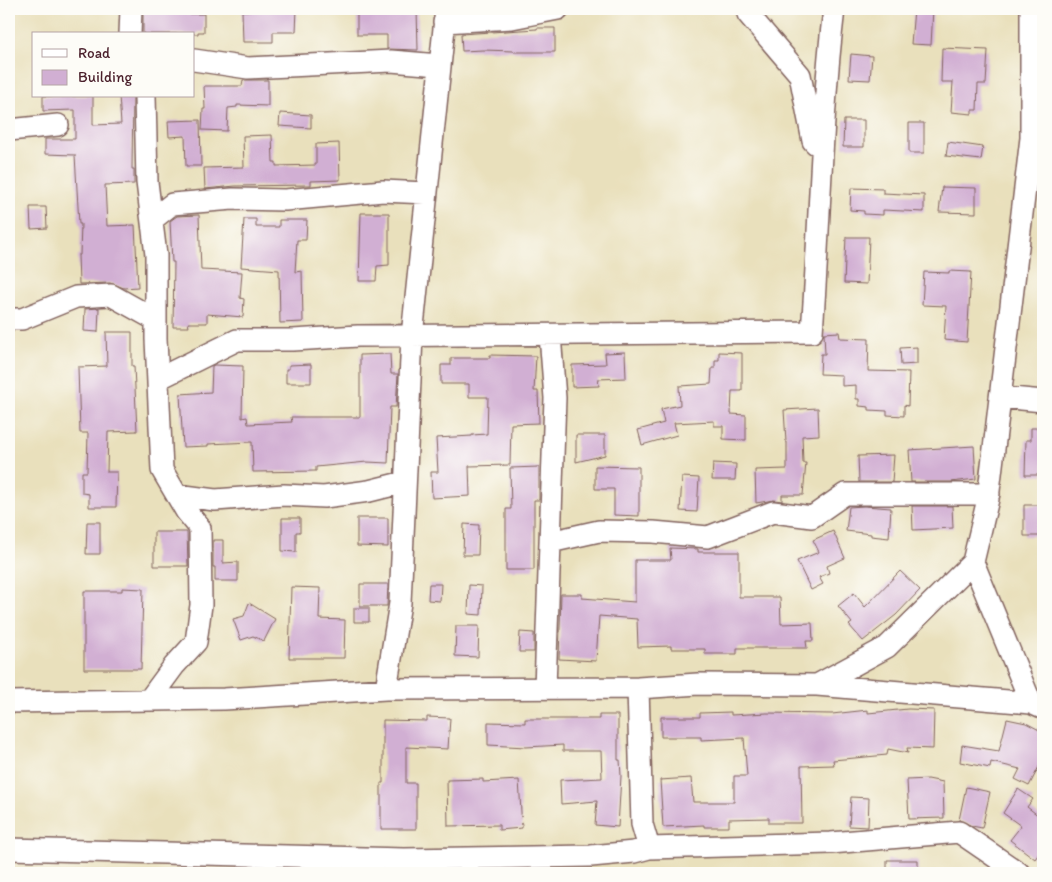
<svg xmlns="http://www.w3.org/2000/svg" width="1052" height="882" font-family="Itim,sans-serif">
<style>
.building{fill:#d1afd3}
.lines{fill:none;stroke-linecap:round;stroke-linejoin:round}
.minor-casing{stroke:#82635e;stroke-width:24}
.minor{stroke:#fff;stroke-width:21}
</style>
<rect width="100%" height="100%" fill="#fdfcf7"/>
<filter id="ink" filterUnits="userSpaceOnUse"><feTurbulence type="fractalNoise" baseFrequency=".02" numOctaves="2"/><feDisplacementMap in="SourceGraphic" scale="10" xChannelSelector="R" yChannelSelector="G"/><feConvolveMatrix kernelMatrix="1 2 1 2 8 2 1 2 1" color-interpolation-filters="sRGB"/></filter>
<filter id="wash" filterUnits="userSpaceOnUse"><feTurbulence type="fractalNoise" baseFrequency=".0096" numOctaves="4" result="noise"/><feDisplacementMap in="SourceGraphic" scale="20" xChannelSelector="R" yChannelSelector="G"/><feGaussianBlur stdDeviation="1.12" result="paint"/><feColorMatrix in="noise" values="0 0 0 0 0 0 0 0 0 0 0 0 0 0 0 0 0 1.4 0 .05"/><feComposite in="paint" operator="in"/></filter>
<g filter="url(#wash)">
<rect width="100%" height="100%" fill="#e9e0bc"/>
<g id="blocks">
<path class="building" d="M143,9H185V14H204V32H198V34H143Z
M277,9H297L296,32H273V42H243L242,11L277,10Z
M386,9H417L418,50L387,49V35H357V14H387Z
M914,9H933L931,45L911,44Z
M537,28H555V52H514V51L483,50L462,51L461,34L537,29Z
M942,48L988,50L986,84H978L977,110H972V114L951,112L953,82H941Z
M851,54L872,56L870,80L849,79Z
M243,80H268V106L237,105V107L228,108L227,131L202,130L203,109H205L204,86H242Z
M43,96H93V125L121,124L119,96H133L132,169H134V184L105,185L107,226L135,225L138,287L124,288L110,283L79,284L78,255H80L81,224H79L75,155L45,154V139H75V110L43,111Z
M280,113L311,115V128L279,126Z
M200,120L201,166H186L185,136L169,137L168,121Z
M844,120H864V147H843Z
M909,123H924V153H909Z
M272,135L273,162H276V166L316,165V144L339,143L340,180L311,181V185L235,186L205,189L204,168L244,167L243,136Z
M948,142L983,147L981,160L946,156Z
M942,187L976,188V213L939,212Z
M851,188L883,189V193L924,195V212L883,210V215L864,214V211L850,210Z
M30,207H46L47,228L31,229Z
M361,213H389V265L377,266L376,281H359Z
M199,215L201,270L242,272L240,298L244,299L243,317L207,314V323H188L189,327H173L174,262H172L170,221L177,216Z
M244,219H256V227H279V220H307L306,240H297L295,272L302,271L303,322L280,323L279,270L241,267Z
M846,237H869L867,284L844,283Z
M949,271L971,272L967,342L944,340L946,306L922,305L924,272L949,273Z
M99,308L98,332L84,331L85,309Z
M106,332H132V366H134L137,431L108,432L107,472H117L116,507H89V494L82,493V472H87L88,433H80L78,367L107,366Z
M839,332L840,338L869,339L868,371L909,372L908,406L904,405V416L887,415V411L869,410V407L859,406V399H856V385L842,386V375L820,374L821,354H825L824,333Z
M917,347V364L901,365L900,348Z
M625,352L626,378L598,379L599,386L572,387V365L606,364L605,353Z
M719,352L742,353V391H732L731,414L746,415V440L723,439V426H714V421L674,423L677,435L642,445L638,430L664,423L661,409L680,405L679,386L711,384L712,368H715V360H719Z
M390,354L391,374H398L396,407H390L388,463L367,462L316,467V471L253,472L252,442L208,444V446L183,447L180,394L211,392L212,366L214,365L243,366L242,418L247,417L248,424L292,422L291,417H360V355Z
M490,355L536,356L534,391H538L539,423L511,424L510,465L469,466L470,496L432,498L431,472H438L436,438L472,436V435L487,434L488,397H469V384H441V365H451V358H490Z
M311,364V383H286V369H289V365Z
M818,408L819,435L802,436L803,463H806L803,495H782V501L774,500L756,503L755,470L787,469V442H786L784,410Z
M1031,428H1043V475H1025L1026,440H1031Z
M576,435H605V455L576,462Z
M974,446L976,479L951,482H911L909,450Z
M894,455L892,482H859L858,456Z
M713,463L736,464L735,480H712Z
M595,466L639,467V516L614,515V489H595Z
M539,467V500H534V570H506V509H511L510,468Z
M682,477L699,478L697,512L680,511Z
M1024,505H1043V536H1024Z
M864,506L891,508L889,538L871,536V534L846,531L849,507Z
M912,506H952L953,528L913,530Z
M282,518H300V532H296V552L282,551Z
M357,518H388V547L357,546Z
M87,522H100V554H86Z
M464,524L479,525L478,555H463Z
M833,531L845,558L827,566L829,573L819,577L823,584L811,590L797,561L819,552L813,540Z
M154,532H187L188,566H154Z
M213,540H223V563L238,562V581H215V567H213Z
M670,548L698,549V552H739V597H780L781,624L812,623L813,641H806L807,648H737V654H705V649H671V646L638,647L637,619L599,616L596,661L559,659L561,594H582V598L635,602V560H671Z
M900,571L920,590L896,615L863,641L849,625L852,623L838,606L854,593L865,607Z
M360,584H388L387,606H360Z
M429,584H441L440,601L428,600Z
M469,585L482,586L481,615L468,614Z
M291,587L320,588L319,619L345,620L344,658H289Z
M122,588L143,589L141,669H84V591H122Z
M249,603L275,619L264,641L253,636L241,640L233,619L244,616Z
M354,608H369V622H354Z
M456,626H479L478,657L455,656Z
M520,632L534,633V652H519Z
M908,709L934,710L933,749L907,748L908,753L888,749L887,755L833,760L834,765L801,766L802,823H769V818L729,819V827H704V825L663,827L660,780L691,778L693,802H734V776H747L744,738L701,740V737H661V717H700V713L731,712V715L767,713L832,714L868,710V713Z
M599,715H618V760H620L621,776L618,827L595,825L597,801L561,804L560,780L602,778L601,751H563V745L526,747L488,745V722L525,723V719H599Z
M427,717L450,718L448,749L406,747V783H416V829H381V783H383V720L427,721Z
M1007,719L1026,723L1043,732V759L1029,786L1015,779L1020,769L991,762L990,768L960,762L962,745L999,751Z
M483,779V782L519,780L522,828L499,830V825L448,826L447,780Z
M928,779L943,782L944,818L909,819L907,780Z
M966,787L990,792L982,828L972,826L959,820Z
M1018,789L1033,799L1027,807L1043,819V848L1035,859L1010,840L1021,826L1003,813Z
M851,797L869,798L868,827L849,826Z
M887,860H918V873H887Z"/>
</g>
</g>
<g filter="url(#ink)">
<use href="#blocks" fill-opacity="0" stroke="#82635e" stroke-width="1"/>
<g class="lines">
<g class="minor-casing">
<path id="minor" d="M747,9L748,14L800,75L813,141L816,144
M444,22L512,18L558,9
M130,34L131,9
M194,60L248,68L391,61L439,65
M145,96L147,182L156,255V339L162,470L186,511L200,528L201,605L196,642L174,666L149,700
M9,130L58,125
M152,220L172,204L233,199L285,200L383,191L426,193
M9,319H22L76,297L111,295L156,320
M158,379L237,340H293L358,336L812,332C820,225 821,116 834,9
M1001,397L1043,401
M177,495L215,500L284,495L324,497L369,491L405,482
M550,542L599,531L653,532L708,537L773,512L812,517L845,494H989
M973,562L1031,703L1042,708
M817,685L1031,703
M545,688L555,398L550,335
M638,688L642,824L649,848L831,843L959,832L1019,873
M386,689L400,603L412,336L446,9
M9,702L224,699L386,689L638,688L698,684L817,685L887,647L973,562L988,499L1031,138V9
M9,849L404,859L591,856L634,852L649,848"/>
</g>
<use href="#minor" class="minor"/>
</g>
</g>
<rect width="1052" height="882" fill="none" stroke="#fdfcf7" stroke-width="30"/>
<rect x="32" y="32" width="162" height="65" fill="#fdfcf7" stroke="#b5a4a5"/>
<rect x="42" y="49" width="25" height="8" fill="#ffffff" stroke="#b5a4a5"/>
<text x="78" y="58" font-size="15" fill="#4a1f2b">Road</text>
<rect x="42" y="70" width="25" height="15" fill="#d1afd3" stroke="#b5a4a5"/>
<text x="78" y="82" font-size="15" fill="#4a1f2b">Building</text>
</svg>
